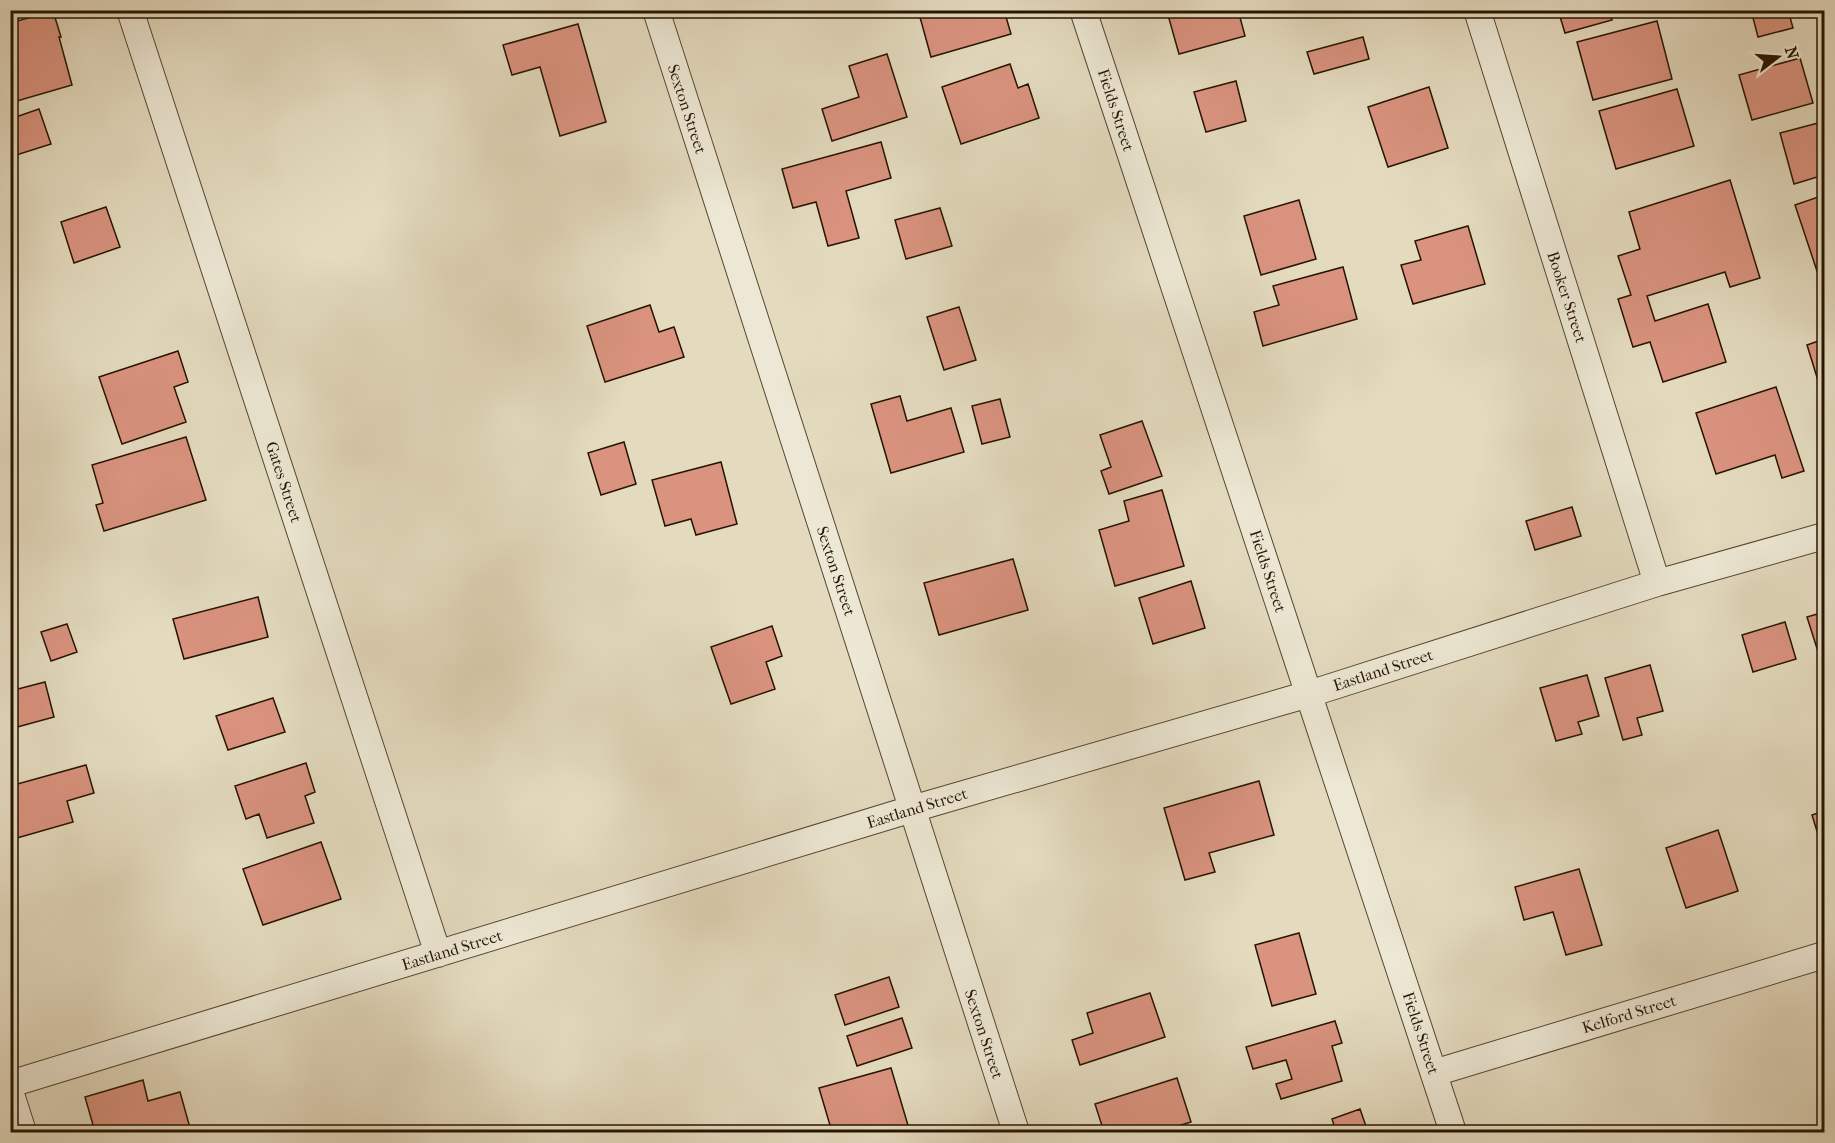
<svg xmlns="http://www.w3.org/2000/svg" width="1835" height="1143" font-family="'IM FELL French Canon',serif">
<style>
.building{fill:#da937f;stroke:#261401;stroke-width:1.5}
.lines{fill:none;stroke-linecap:round;stroke-linejoin:round}
.minor-casing{stroke:#564630;stroke-width:28}
.minor{stroke:#ede8d5;stroke-width:26}
.labels{text-anchor:middle;dominant-baseline:central;stroke-width:4.5;stroke-linejoin:round;paint-order:stroke}
.street-label{font-size:16px;fill:#261401;stroke:#ede8d5}
</style>
<rect width="100%" height="100%" fill="#e4dbbf"/>
<filter id="stains"><feTurbulence type="fractalNoise" baseFrequency=".00333" numOctaves="4"/><feColorMatrix values="0 0 0 0 .2 0 0 0 0 .09 0 0 0 0 .02 0 0 0 .5 -.17"/></filter>
<radialGradient id="worn" r=".72"><stop offset=".6" stop-color="#630" stop-opacity="0"/><stop offset="1" stop-color="#630" stop-opacity=".3"/></radialGradient>
<path class="building" d="M918,10H1004L1011,34L931,57Z
M1183,10H1238L1245,36L1179,54L1168,15Z
M1558,10H1610L1612,20L1565,33Z
M1751,10H1788L1793,28L1758,37Z
M53,11L61,37H59L72,85L10,103V74L14,73L10,60V23Z
M1657,21L1672,79L1593,100L1577,42Z
M578,24L606,122L560,136L540,67L512,75L503,45Z
M1363,37L1369,59L1314,74L1307,52Z
M887,54L907,117L832,141L822,109L859,97L849,66Z
M1800,58L1813,103L1752,120L1739,75Z
M1010,64L1018,88L1028,84L1039,118L961,144L942,87Z
M1236,81L1246,121L1206,132L1194,92Z
M1429,87L1448,148L1388,167L1368,107Z
M1677,89L1694,146L1616,169L1599,111Z
M39,109L51,144L10,157V119Z
M1822,122L1824,130V175L1794,184L1780,133Z
M881,142L891,178L846,191L859,238L828,246L816,202L793,208L782,169Z
M1730,180L1760,278L1730,287L1725,272L1647,296L1655,321L1708,304L1726,362L1663,382L1650,342L1633,347L1618,299L1631,295L1618,256L1640,249L1629,212Z
M1824,195V279L1820,280L1795,205Z
M1299,200L1316,259L1261,275L1244,216Z
M106,207L120,247L74,263L61,222Z
M940,208L952,246L906,259L895,220Z
M1468,226L1485,284L1413,304L1401,265L1421,260L1415,241Z
M1343,267L1357,319L1263,346L1254,312L1279,305L1273,286Z
M650,305L659,332L674,327L684,357L605,382L587,326Z
M959,307L976,360L944,370L927,317Z
M1824,339V400L1807,345Z
M178,351L188,382L174,387L186,422L122,444L99,377Z
M1776,387L1804,471L1782,478L1775,455L1716,474L1696,413Z
M900,396L907,421L951,408L964,452L891,473L871,404Z
M1000,399L1010,437L982,444L972,406Z
M1142,421L1162,476L1109,494L1101,471L1111,467L1100,435Z
M186,437L206,500L104,531L96,505L103,503L92,465Z
M624,442L636,484L601,495L588,453Z
M721,462L737,524L696,535L691,519L665,526L652,480Z
M1162,490L1184,566L1115,586L1099,530L1129,521L1124,501Z
M1572,507L1581,536L1535,550L1526,521Z
M1013,559L1028,610L939,635L924,583Z
M1191,581L1205,628L1153,644L1139,598Z
M258,597L268,637L184,659L173,619Z
M1824,612V660L1821,661L1807,617Z
M1785,622L1796,659L1753,672L1742,635Z
M67,624L77,652L51,661L41,632Z
M772,626L782,656L766,662L775,689L731,704L711,647Z
M1650,665L1663,711L1637,718L1642,735L1623,740L1605,678Z
M1587,675L1599,716L1578,722L1582,734L1556,741L1540,688Z
M45,682L54,717L10,729V691Z
M273,698L285,732L228,750L216,716Z
M306,763L315,792L305,796L314,823L267,838L259,814L246,819L235,786Z
M86,765L94,793L67,801L73,822L10,840V786Z
M1259,781L1274,835L1209,853L1215,872L1185,880L1164,808Z
M1824,811V854L1812,815Z
M1718,830L1738,891L1686,908L1666,848Z
M321,842L341,899L263,925L243,869Z
M1579,869L1602,945L1566,955L1553,912L1524,920L1515,887Z
M1299,933L1316,994L1272,1006L1255,945Z
M889,977L899,1007L845,1025L835,995Z
M1150,993L1165,1037L1080,1065L1072,1040L1093,1033L1087,1013Z
M902,1018L912,1048L857,1066L847,1036Z
M1335,1021L1342,1043L1332,1046L1342,1081L1281,1099L1276,1084L1292,1079L1286,1060L1253,1069L1246,1047Z
M891,1068L910,1132H832L819,1088Z
M1177,1078L1191,1122L1158,1132H1104L1095,1104Z
M143,1080L148,1101L180,1092L190,1128L173,1132H95L85,1097Z
M1360,1109L1368,1132H1336L1332,1119Z"/>
<g class="lines">
<g class="minor-casing">
<path id="minor" d="M130,10L438,954
M656,10L1016,1132
M1083,10L1453,1132
M1477,10L1657,583
M1434,1073L1824,955
M10,1084L912,809L1309,694L1657,583L1824,536
M10,1091L23,1132"/>
</g>
<use href="#minor" class="minor"/>
</g>
<g class="labels">
<g class="street-label">
<text transform="translate(687 109) rotate(72)">Sexton Street</text>
<text transform="translate(1116 110) rotate(72)">Fields Street</text>
<text transform="translate(1567 297) rotate(72)">Booker Street</text>
<text transform="translate(284 482) rotate(72)">Gates Street</text>
<text transform="translate(836 571) rotate(72)">Sexton Street</text>
<text transform="translate(1268 571) rotate(72)">Fields Street</text>
<text transform="translate(1383 670) rotate(-18)">Eastland Street</text>
<text transform="translate(917 808) rotate(-17)">Eastland Street</text>
<text transform="translate(452 950) rotate(-17)">Eastland Street</text>
<text transform="translate(1629 1014) rotate(-17)">Kelford Street</text>
<text transform="translate(1421 1033) rotate(72)">Fields Street</text>
<text transform="translate(984 1034) rotate(72)">Sexton Street</text>
</g>
</g>
<rect width="1835" height="1143" fill="none" stroke="#e4dbbf" stroke-width="36"/>
<rect x="12" y="12" width="1811" height="1119" fill="none" stroke="#261401" stroke-width="3"/>
<rect x="18" y="18" width="1799" height="1107" fill="none" stroke="#261401" stroke-width="1.5"/>
<g transform="translate(1778 57) rotate(73)" stroke="#ede8d5" stroke-width="4.5" paint-order="stroke">
<path d="M0-4.5L10 22L0 15L-10 22Z" fill="#261401"/>
<text y="-9" font-size="16" font-weight="bold" text-anchor="middle" fill="#261401">N</text>
</g>
<rect width="100%" height="100%" filter="url(#stains)"/>
<rect width="100%" height="100%" fill="url(#worn)"/>
</svg>
